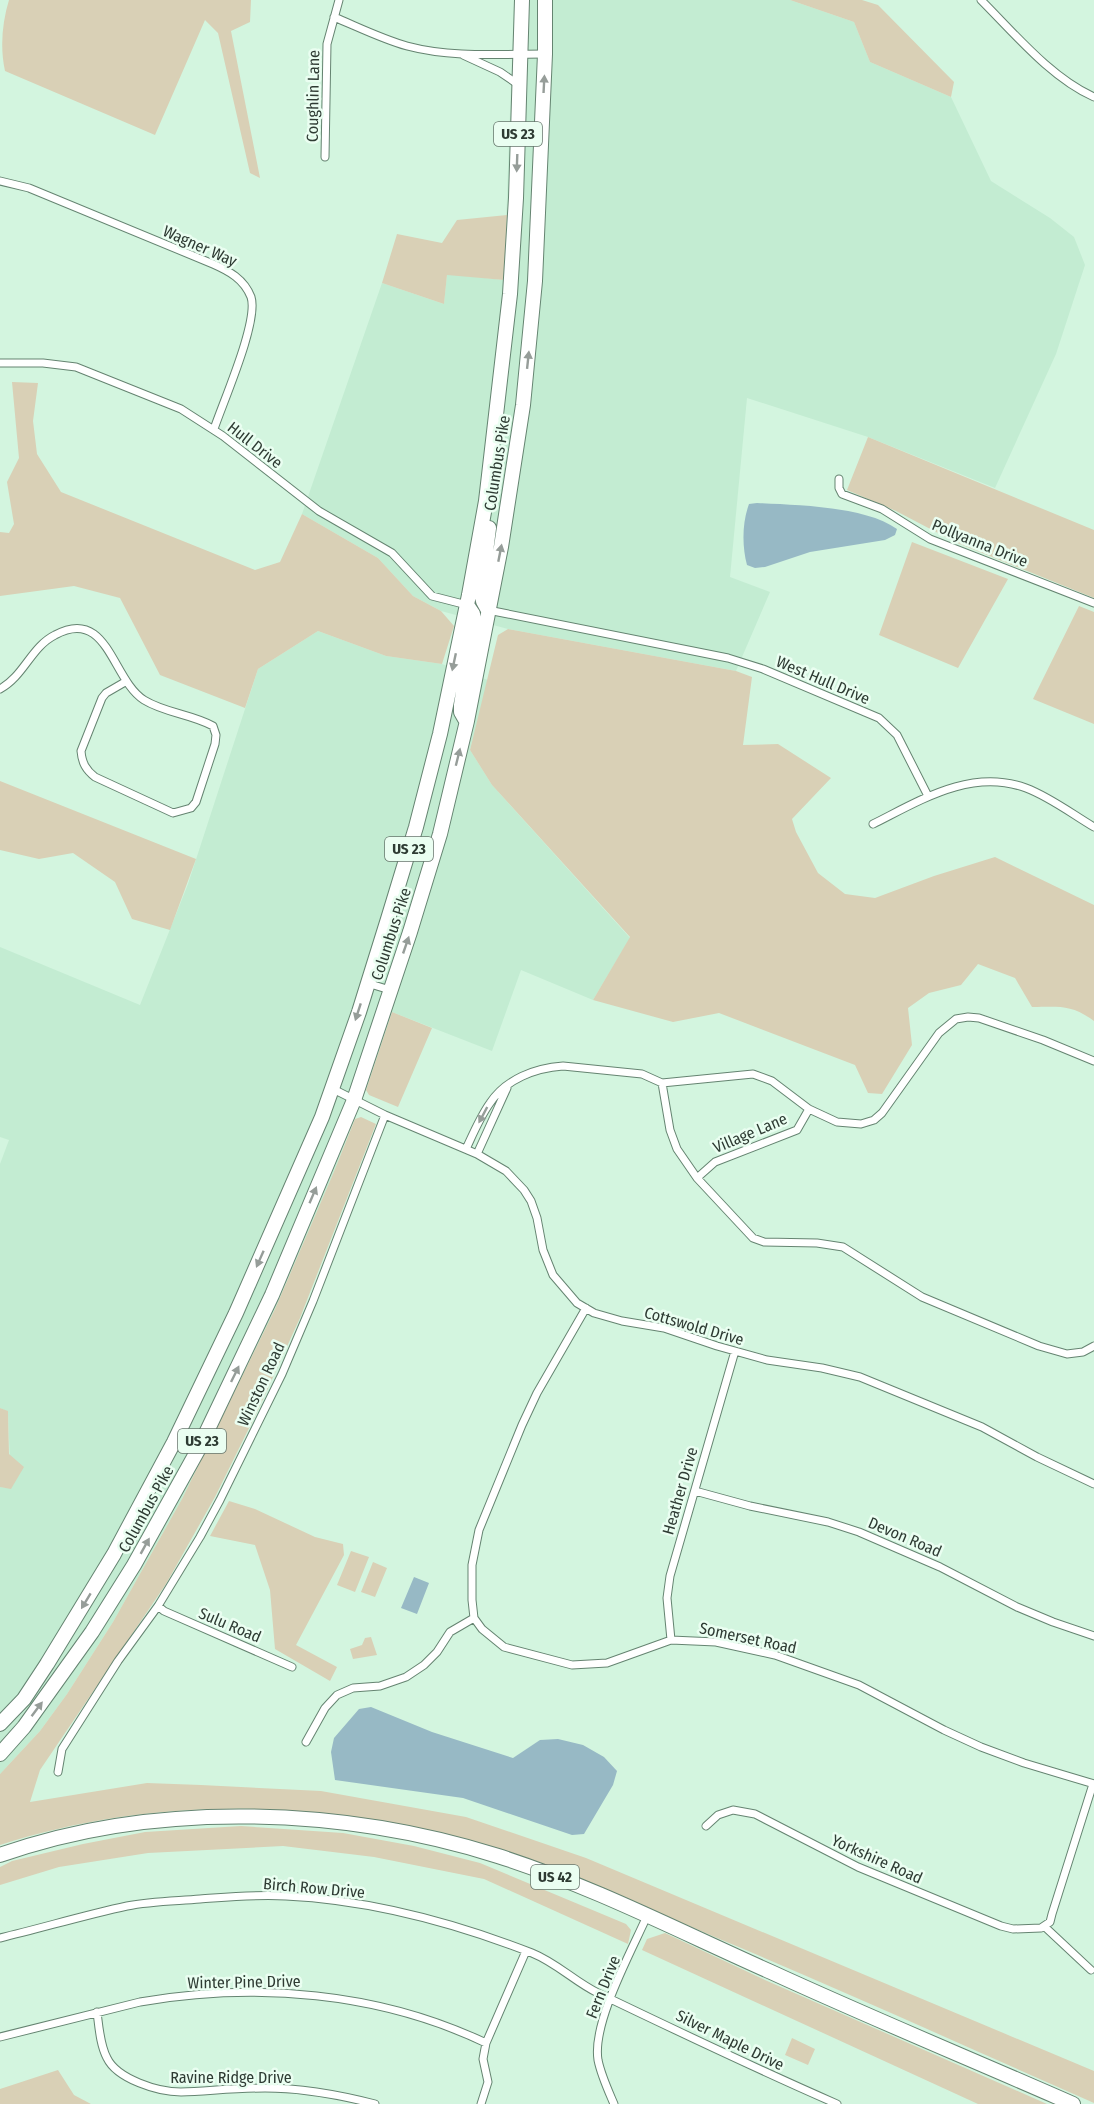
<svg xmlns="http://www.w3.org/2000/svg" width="1094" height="2104" font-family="'Fira Sans Condensed',sans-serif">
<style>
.built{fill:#c3ecd2}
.green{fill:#d9d0b6}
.water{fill:#97b9c5}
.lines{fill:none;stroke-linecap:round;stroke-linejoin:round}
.street-casing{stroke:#658471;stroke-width:9}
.highway-casing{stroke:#658471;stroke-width:16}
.street{stroke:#fff;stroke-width:7}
.highway{stroke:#fff;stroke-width:14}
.oneway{fill:#969d99}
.labels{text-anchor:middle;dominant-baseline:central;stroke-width:5;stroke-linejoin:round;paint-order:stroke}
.shield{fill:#eafef1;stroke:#66766c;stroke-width:1.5}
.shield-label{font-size:15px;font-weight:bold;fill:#2e3b33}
.street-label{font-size:16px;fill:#2e3b33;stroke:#eafef1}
</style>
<rect width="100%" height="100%" fill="#d3f5df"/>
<path class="built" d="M514,0H790L854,22L870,62L951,97L991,181L1050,218L1074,237L1085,265L1056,354L995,488L868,437L747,398L730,577L770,592L736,671L508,629L441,611L413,596L378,558L302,514L382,283L444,304L447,274L504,280Z
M318,631L386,656L442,664L488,680L470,750L492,785L630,938L593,1000L521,970L492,1051L392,1012L366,1090L333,1174L275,1309L182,1499L113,1622L67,1694L40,1731L0,1774V1487L11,1488L8,1412L0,1408V1164L9,1140L0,1137V947L140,1005L188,884L258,669Z"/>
<path class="green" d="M9,0H251L250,22L231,31L260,178L250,173L218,33L205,20L155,135L5,71C0,48 2,23 9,0Z
M790,0H862L878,5L954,82L951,97L870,62L854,22Z
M507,215L504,280L447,275L444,304L382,283L397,234L442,243L457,220Z
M12,382L38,383L33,421L37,454L61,492L255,570L280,562L302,514L378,558L413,596L441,611L454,626L442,664L386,656L318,631L258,669L245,708L160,675L120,598L74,586L0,596V532L9,533L14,524L7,482L19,458Z
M868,437L1094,530V598L955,542L896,511L847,490Z
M912,542L1008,579L958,668L879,635Z
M1079,606L1094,612V724L1033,699Z
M508,629L736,671L752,677L743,745L778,744L831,778L792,819L796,832L818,873L845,894L875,898L934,876L995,857L1094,905V1021C1071,1004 1059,1007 1032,1007L1015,978L978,964L961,985L929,993L908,1008L912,1045L882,1094L868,1093L855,1065L719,1013L673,1022L593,1000L630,937L492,785L470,750L498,635Z
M0,781L196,859L170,930L132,919L115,882L73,853L39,859L0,850Z
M392,1012L432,1028L398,1107L369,1095L366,1090Z
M361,1117L376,1124L300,1318L258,1410L215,1497L166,1584L40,1770L30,1802L147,1783L201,1785L321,1791L466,1817L586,1858L1094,2071V2103C969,2048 844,1991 717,1938C664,1915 610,1892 556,1871C524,1859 491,1846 458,1837C307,1799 148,1797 0,1845V1774L40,1731L67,1694L113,1622L182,1499L275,1309L333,1174L355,1119Z
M0,1408L8,1411L9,1454L24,1467L11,1489L0,1487Z
M229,1501L255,1509L315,1537L343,1544L344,1555L296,1645L337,1667L330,1681L275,1649L270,1590L255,1545L210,1536Z
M351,1551L369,1557L355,1592L337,1585Z
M373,1562L387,1568L375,1597L361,1592Z
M371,1637L377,1655L353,1659L350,1649L362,1645L365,1638Z
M241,1826L343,1833L414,1846L480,1863L626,1924L631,1930L628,1944L484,1879L374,1857L283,1846L148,1853L59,1867L0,1885V1867L12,1861L83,1844L145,1832Z
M665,1933L765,1980L1047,2104H978L642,1950L647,1939Z
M792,2038L815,2049L808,2065L785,2055Z
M58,2070L74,2095L91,2104H0V2089Z"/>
<path class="water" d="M757,503C796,505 865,506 897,529L895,535L885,540L810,552L765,567L755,568L747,565C742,546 742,523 749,504Z
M414,1577L429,1583L417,1614L401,1608Z
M371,1707L432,1732L513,1758L540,1740L558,1739L583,1745L604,1757L617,1771L613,1785L584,1834L572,1835L463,1798L335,1780L331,1752L334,1738L359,1709Z"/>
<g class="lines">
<g class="street-casing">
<path id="street" d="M981,0C1014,33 1051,78 1094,97
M334,17C358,27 382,39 407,46C452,58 499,54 545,54
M463,55L500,72L519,85
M325,157L327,44L339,0
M0,181L29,188L213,264C229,271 244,279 251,297C259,321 223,402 214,429
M0,363H43L76,367L181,409L223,436L319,511L392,553L432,596L467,605
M839,479V488L842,494L882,509L930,539L1094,603
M488,610L728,658L763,669L879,718L897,735L928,796
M0,689C24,676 31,647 55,635C108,606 112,680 144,700C165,713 191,714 213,726L216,735L215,744L196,802L191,808L173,813L95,777C86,770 82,763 81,751L102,698L106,693L125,682
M873,824C921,800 971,768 1026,788C1050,797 1072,814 1094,827
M367,983L390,990
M662,1083L670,1130L677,1149L697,1178L753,1238L764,1242L817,1243L843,1247L922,1297L1039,1346L1067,1354L1083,1352L1094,1346
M331,1088L385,1115L477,1154L506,1171L524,1190L531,1201L537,1218L543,1250L553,1275L577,1303L594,1313L622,1321L664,1328L717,1346L767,1360L822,1368L860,1377L982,1427L1037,1457L1094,1484
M466,1149C473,1134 480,1117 490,1103C506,1079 535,1068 563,1066L642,1074L662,1083L753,1074L772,1081L809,1109L837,1122L861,1124L874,1120L882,1113L939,1033L956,1019L968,1017L979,1018L1043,1040L1094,1061
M477,1154L507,1088
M697,1178L715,1162L797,1130L809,1109
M586,1308L537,1393L522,1425L479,1530L472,1565V1600L474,1618L482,1629L504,1647L572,1665L607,1663L671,1640L716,1642L775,1655L859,1685L944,1730L981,1747L1024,1763L1094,1784
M695,1491L750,1506L828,1522L859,1532L940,1567L1017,1607L1053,1622L1094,1636
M158,1606L164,1611L292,1667
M671,1640L667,1598L670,1576L735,1351
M306,1742L325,1708L337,1695L353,1688L380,1686L406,1677L424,1665L437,1652L450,1632L474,1618
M58,1772L62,1749L118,1661L158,1606L200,1537L220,1500L282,1374L313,1301L385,1115
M706,1826L718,1815L733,1810L755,1814L858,1867L1001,1926L1013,1929L1041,1928L1050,1922L1052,1914L1093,1784
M1045,1927L1091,1970
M0,1938C42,1928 85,1915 127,1906C151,1901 176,1901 200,1899C228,1897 257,1894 286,1896C370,1900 455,1923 532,1953C557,1963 575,1982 598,1993C677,2031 757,2069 837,2104
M97,2012C99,2027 100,2045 107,2058C117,2079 158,2092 181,2092C208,2091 237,2088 265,2088C302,2088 340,2095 375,2104
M0,2037L140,2002C256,1982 379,1992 486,2043
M481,2104L488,2082L483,2059L486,2043L526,1951
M614,2104C608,2090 601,2075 598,2060C592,2023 631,1952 647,1916"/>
</g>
<g class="highway-casing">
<path id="highway" d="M488,610L483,601L481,592L489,528
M465,719L461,712V705L474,623L473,614L467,605
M0,1724L24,1699L47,1664L114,1554L174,1442L236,1313L322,1117L359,1012L388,919L416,827L440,734L469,595L486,501L510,294L516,198L522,0
M0,1754L24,1727L92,1632L134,1565L198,1450L272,1295L354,1100L410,932L440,834L467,721L501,547L523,405L535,281L545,54V0
M0,1855C156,1800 342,1807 498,1856C592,1886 681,1932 771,1972C871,2018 973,2060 1073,2104"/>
</g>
<use href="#street" class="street"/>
<use href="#highway" class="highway"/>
</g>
<defs><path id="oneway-solid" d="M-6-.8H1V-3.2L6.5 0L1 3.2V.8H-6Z" transform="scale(1.5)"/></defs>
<g class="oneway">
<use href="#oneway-solid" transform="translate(544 84) rotate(-87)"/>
<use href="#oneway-solid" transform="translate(517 163) rotate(92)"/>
<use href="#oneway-solid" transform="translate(528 360) rotate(-84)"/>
<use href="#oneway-solid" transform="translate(500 553) rotate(-79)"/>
<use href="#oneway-solid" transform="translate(454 662) rotate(102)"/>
<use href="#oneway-solid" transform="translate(458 757) rotate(-76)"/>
<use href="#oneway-solid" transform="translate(406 945) rotate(-71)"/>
<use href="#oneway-solid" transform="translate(358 1012) rotate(108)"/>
<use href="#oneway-solid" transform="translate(483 1115) rotate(118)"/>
<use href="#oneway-solid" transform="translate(313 1195) rotate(-67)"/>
<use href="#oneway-solid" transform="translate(260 1259) rotate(114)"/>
<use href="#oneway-solid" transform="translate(235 1374) rotate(-64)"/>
<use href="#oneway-solid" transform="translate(145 1546) rotate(-61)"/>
<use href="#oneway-solid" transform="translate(86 1601) rotate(121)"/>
<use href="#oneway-solid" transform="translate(37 1709) rotate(-53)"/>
</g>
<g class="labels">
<g class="shield">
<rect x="494" y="122" width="48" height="24" rx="4.5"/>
<rect x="385" y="837" width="48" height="24" rx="4.5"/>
<rect x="178" y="1429" width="48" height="24" rx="4.5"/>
<rect x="531" y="1865" width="48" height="24" rx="4.5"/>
</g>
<g class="shield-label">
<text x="518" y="134">US 23</text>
<text x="409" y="849">US 23</text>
<text x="202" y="1441">US 23</text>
<text x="555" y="1877">US 42</text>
</g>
<g class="street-label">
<text transform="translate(313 96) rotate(-89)">Coughlin Lane</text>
<text transform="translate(200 246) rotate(24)">Wagner Way</text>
<text transform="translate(255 445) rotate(38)">Hull Drive</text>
<text transform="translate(497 463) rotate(-81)">Columbus Pike</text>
<text transform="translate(980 543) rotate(22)">Pollyanna Drive</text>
<text transform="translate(823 680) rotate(23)">West Hull Drive</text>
<text transform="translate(391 934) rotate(-72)">Columbus Pike</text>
<text transform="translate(750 1133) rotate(-23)">Village Lane</text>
<text transform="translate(694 1326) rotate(16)">Cottswold Drive</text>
<text transform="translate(261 1384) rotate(-65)">Winston Road</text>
<text transform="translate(680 1491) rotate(-74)">Heather Drive</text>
<text transform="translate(146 1509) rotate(-61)">Columbus Pike</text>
<text transform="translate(905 1537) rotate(23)">Devon Road</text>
<text transform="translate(230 1625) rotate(23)">Sulu Road</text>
<text transform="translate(748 1638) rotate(12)">Somerset Road</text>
<text transform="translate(877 1859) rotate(24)">Yorkshire Road</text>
<text transform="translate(314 1888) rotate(5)">Birch Row Drive</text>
<text transform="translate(244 1982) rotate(-1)">Winter Pine Drive</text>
<text transform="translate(603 1987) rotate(-68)">Fern Drive</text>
<text transform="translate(730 2040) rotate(26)">Silver Maple Drive</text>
<text x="231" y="2077">Ravine Ridge Drive</text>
</g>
</g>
</svg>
